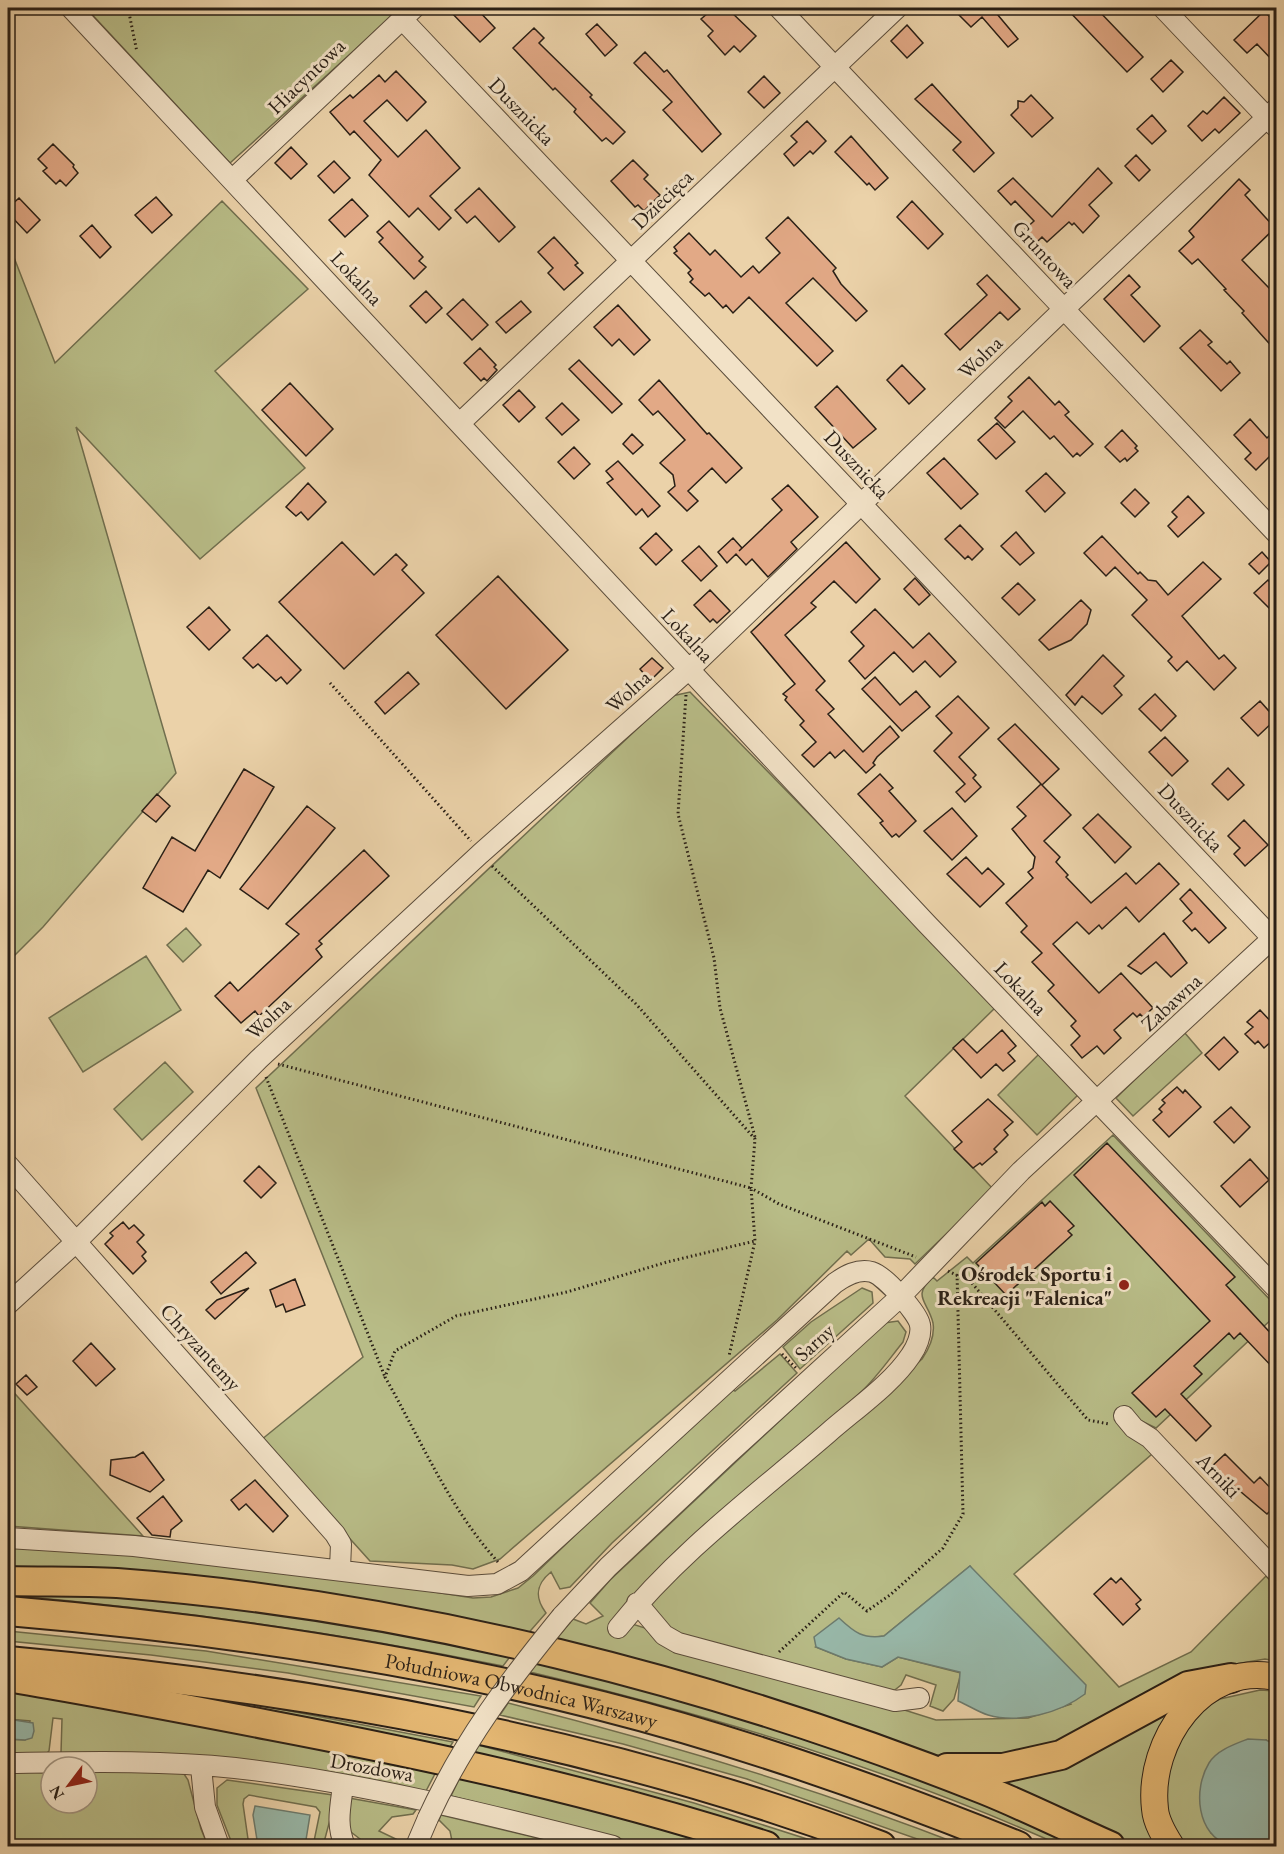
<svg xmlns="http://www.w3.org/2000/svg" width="1284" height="1854" font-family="'EB Garamond',serif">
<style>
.green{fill:#b8bc87;stroke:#706e4e;stroke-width:1.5}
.water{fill:#98b8a9;stroke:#6c7b6e;stroke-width:1.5}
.building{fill:#e2a986;stroke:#291f16;stroke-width:1.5}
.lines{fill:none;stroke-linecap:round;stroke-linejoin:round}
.minor-casing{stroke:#5a4c3b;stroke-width:22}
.major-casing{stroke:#291f16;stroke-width:28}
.highway-casing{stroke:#291f16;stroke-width:32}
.path{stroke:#291f16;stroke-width:3;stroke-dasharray:1.5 3;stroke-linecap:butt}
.minor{stroke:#f2e2c7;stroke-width:20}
.major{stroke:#e6b974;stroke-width:26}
.highway{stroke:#e6b974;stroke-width:28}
.minor-bridge-casing{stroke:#5a4c3b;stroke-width:22;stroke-linecap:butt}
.minor-bridge{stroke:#f2e2c7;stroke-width:20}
.poi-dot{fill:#8f2418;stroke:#f2e2c7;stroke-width:2}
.labels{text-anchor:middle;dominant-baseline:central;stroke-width:6;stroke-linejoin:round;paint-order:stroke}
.street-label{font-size:21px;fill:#291f16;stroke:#f2e2c7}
.poi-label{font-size:21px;font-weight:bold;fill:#291f16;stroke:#f2e2c7;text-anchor:end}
</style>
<rect width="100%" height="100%" fill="#ebd2a9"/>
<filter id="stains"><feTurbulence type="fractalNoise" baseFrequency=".00333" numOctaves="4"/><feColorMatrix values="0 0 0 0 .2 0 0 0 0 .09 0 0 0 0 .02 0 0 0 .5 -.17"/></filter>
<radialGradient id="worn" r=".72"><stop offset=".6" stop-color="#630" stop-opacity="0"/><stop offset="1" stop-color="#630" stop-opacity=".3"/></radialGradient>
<path class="green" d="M86,8H401L230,163Z
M222,201L308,289L215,371L305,468L200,559L76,427L176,773L43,927L8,962V242L55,363Z
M690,692L997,1006L905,1096L993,1189L915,1264L910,1259L885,1257L869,1239L851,1255L847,1251L777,1320L500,1559L473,1569L452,1565L370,1561L261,1440L363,1357L256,1088L672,696Z
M186,928L201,945L183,962L167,945Z
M146,956L181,1010L83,1072L49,1018Z
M1184,1032L1202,1053L1133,1116L1116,1098Z
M1041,1052L1080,1093L1037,1135L998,1095Z
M165,1062L193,1092L142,1140L114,1109Z
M1113,1135L1276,1306V1315L1156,1428L1133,1417L1152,1454L1014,1574L1119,1687L1191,1652L1266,1576L1276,1587V1661L1265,1659L1224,1666L1055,1746L969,1759L935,1755L894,1744L552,1644L573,1619L586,1624L603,1616L590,1603L610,1580L884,1323L898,1321L906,1332L903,1342C890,1358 877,1377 862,1391C784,1463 694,1523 626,1604L632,1624L936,1720L1028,1718L1071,1704L970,1566L884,1636L868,1638L857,1635L816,1647L846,1659L882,1667L898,1657L961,1673L954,1699L943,1711L930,1706L936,1685L906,1675L901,1685L891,1693L687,1639C671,1631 656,1621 651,1603L661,1589L922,1359C929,1349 935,1336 933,1323C928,1301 911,1297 933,1277L937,1281L967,1257L973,1263Z
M862,1288L872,1292L873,1303L800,1369L783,1347L811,1322Z
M780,1354L797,1373L612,1543L570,1587L560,1589L551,1572C536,1584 534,1597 546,1613L525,1637L193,1579L8,1566V1546L156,1556L306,1572L473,1598L491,1597L518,1588L533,1576L656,1457L733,1390L735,1391Z
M8,1386L143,1536L8,1526Z
M8,1595L139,1597L303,1616L512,1654L503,1666C338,1632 175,1610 8,1595Z
M8,1631L206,1651L481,1696L474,1707L288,1673L151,1655L8,1641Z
M538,1660L751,1720L896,1768L1088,1846H1062C892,1769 710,1715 530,1672Z
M8,1688L50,1693L437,1770L426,1791L61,1753L62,1719L53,1718L49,1751L45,1755L8,1757V1739L25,1740L30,1721L8,1719Z
M1260,1690L1276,1691V1745L1266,1740L1211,1833L1230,1846H1183L1167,1814L1163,1768L1200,1709L1220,1699Z
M508,1703C663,1742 815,1788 964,1846H937L747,1779L623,1744L500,1715Z
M258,1705L453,1742L448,1750L257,1710Z
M1174,1706C1155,1731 1141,1761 1143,1793C1145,1810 1154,1830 1159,1846H1126L979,1778Z
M478,1745L694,1803L829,1846H800L630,1794L472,1755Z
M167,1770L184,1774L188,1780L201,1829L208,1846H8V1771L51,1773V1803H87V1772Z
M461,1775L566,1801L726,1846H648L451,1796Z
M227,1780L333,1795L335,1801L323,1846H313L320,1812L316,1807L249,1795L244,1799L243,1804L249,1846H233L217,1805V1788Z
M349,1798L416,1810L413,1814L392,1817L379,1831L400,1841V1846H358L360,1839L347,1829Z
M441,1815L571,1846H453L450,1831L439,1820Z"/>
<path class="water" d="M970,1566L1086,1685L1085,1694C1060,1713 1019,1724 988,1715C978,1712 968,1705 958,1701L960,1672L898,1657L882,1667L846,1659L816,1647L814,1637L839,1618C855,1633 863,1639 884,1636Z
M8,1719L33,1723L34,1731L32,1738L25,1740L8,1739Z
M1248,1739L1266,1740L1276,1745V1846C1263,1847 1242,1851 1230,1846C1196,1835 1193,1789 1209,1763C1217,1750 1235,1744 1248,1739Z
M255,1806L310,1815L305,1846H258L253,1815Z"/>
<path class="building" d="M447,8H476L495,28L480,42Z
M714,8H727L756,36L740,52L734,46L725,55L708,36L713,31L701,19Z
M952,8H992L1018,39L1008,47L982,17L971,27Z
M1066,8H1096L1143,57L1127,72Z
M1264,11L1276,23V64L1257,44L1247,53L1234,40Z
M597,24L617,45L605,56L586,34Z
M907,25L923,43L907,58L891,41Z
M534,28L544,38L539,43L592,95L590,97L625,132L613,144L606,138L602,141L574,112L576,109L555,88L553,90L513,48Z
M645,52L664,72L667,70L721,134L702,152L663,110L672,102L634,63Z
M1171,60L1183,72L1163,92L1151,79Z
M396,71L426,102L407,121L387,100L364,121L398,157L426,130L460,168L430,196L451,218L439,230L418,208L409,217L369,175L381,160L354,131L350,135L330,112L350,95L353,98L379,75L385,82Z
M764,76L780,93L764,108L748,92Z
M932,84L994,153L974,172L953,150L961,142L915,99Z
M1031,95L1053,118L1032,137L1011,115L1018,108V101L1024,102Z
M1224,97L1240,113L1219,133L1215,129L1202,141L1188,126L1203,111L1207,114Z
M1152,115L1166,131L1152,144L1137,129Z
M807,121L826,141L813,154L810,151L794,166L784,154L797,142L791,136Z
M851,136L888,178L875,190L869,183L867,185L835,152Z
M53,144L74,165L73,167L78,173L66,186L60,180L56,184L43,171L47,168L38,159Z
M291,147L307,164L291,179L275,163Z
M1136,155L1150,170L1139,181L1125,166Z
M633,160L648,175L644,179L660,195L644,211L638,205L635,207L611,181Z
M334,161L350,178L334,193L318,176Z
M1098,168L1112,183L1089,205L1099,216L1083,233L1074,223L1072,225L1069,222L1047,242L1042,237L1036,243L1024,230L1034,221L1015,201L1011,205L998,191L1013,178L1052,217Z
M1239,179L1250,190L1245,195L1275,228L1242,260L1269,288L1276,282V351L1242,313L1244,311L1224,290L1226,289L1198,259L1192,264L1179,251L1194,237L1189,231Z
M479,188L515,227L499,242L475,216L467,223L455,210Z
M156,197L172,215L152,233L135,215Z
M19,198L40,220L27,233L8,213V208Z
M352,199L368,216L345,237L329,220Z
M912,201L943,234L928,249L897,217Z
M788,217L836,268L833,271L841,284L867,311L856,321L813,278L786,303L833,351L817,366L749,297L733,313L726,305L723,308L709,293L705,296L690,282L693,279L688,273L691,270L674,253L677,251L674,247L689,233L710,255L715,250L741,277L753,266L759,273L780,253L766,238Z
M389,221L423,257L419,261L426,267L414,279L379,242L383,238L377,232Z
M92,225L111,247L100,258L80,236Z
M554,237L578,263L575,265L583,273L564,290L548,273L553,268L538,252Z
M987,275L1020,309L1008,320L1000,312L960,350L945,334L987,295L977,284Z
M1129,275L1140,287L1131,295L1160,326L1144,342L1104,299Z
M426,291L442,308L426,323L410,306Z
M463,299L488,325L472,340L447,314Z
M521,301L531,312L506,333L496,322Z
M618,305L650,340L634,355L619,339L612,346L594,327Z
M1200,330L1212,342L1208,345L1227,364L1230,361L1240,373L1221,391L1180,348Z
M480,348L496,365L494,367L497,370L487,381L484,378L481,381L464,363Z
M579,360L622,404L612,413L569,369Z
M902,365L925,389L909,404L887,380Z
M1029,377L1055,405L1059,401L1069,412L1065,415L1093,444L1080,456L1077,453L1073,457L1054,436L1050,439L1023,411L1005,428L995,418L1012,401L1008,397Z
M659,380L707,434L709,433L742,468L726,483L712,468L688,491L698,501L687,511L668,492L675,486L673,475L660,463L685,440L658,411L653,415L639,400Z
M290,383L333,429L306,456L262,410Z
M837,386L876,429L853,448L815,407Z
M519,390L535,407L519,422L503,405Z
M562,403L579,420L562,435L546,418Z
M1250,419L1267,438L1276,429V450L1256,470L1245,459L1251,453L1234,435Z
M997,423L1015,442L996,459L978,440Z
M1122,430L1137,446L1135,448L1138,451L1127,461L1125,458L1120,462L1105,447Z
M632,434L643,445L633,454L623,444Z
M574,447L590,464L574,479L558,462Z
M944,458L978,494L961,509L927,473Z
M618,461L660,506L648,517L642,509L636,515L607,483L613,479L606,471Z
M1046,473L1065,493L1045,512L1026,491Z
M308,483L326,502L308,520L301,512L296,516L286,507Z
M788,485L818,517L791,542L797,549L768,577L752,559L746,565L736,554L727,563L718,552L733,538L742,548L739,551L782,510L772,499Z
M1135,489L1149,503L1135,517L1121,503Z
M1188,496L1204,513L1178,537L1168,526L1177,517L1172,512Z
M960,525L983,549L972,560L968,556L965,559L945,539Z
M1016,532L1034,553L1020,565L1001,546Z
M656,533L672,550L656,565L640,548Z
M1102,536L1138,574L1140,572L1148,580L1156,581L1168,595L1203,562L1221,579L1182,616L1219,659L1224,655L1236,668L1214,690L1187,661L1177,671L1168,661L1172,657L1132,615L1147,600L1115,567L1106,576L1084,553Z
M342,542L374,575L396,554L407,565L402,570L424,593L344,669L279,602Z
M846,542L880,579L856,603L834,581L811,603L816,607L785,635L825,681L816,690L834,709L828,714L863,752L890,726L899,737L877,757L873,763L875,765L866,773L844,750L835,758L830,752L814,767L802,755L816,742L800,725L804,721L785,700L787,697L783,694L795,684L751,632Z
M699,546L717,566L701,581L682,561Z
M1262,552L1271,562L1259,574L1249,564Z
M498,576L568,650L506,709L436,635Z
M915,578L930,595L919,605L904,589Z
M1268,580L1276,589V615L1254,593Z
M1018,583L1035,600L1019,615L1002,598Z
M710,590L730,611L717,623L713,619L710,622L694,605Z
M1081,600L1091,610L1087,624L1071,640L1049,650L1039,640Z
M209,607L230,630L209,650L187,627Z
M875,609L913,648L929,633L956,662L940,677L925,661L913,672L894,652L865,679L849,661L864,646L851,632Z
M267,635L301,670L287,684L281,677L276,681L258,664L253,668L243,658Z
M1103,655L1124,676L1114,686L1122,695L1102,714L1082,696L1075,705L1066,695Z
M652,658L663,668L650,681L640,669Z
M408,672L419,684L385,714L375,702Z
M875,677L900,705L916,691L930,707L902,731L862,689Z
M1155,694L1176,716L1161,731L1139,709Z
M958,696L989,728L959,757L976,775L973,778L981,787L965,802L956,792L965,784L934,751L952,733L936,716Z
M1260,701L1276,719L1258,736L1241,718Z
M1015,724L1059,769L1042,785L1071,815L1044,841L1060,857L1056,862L1068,875L1066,877L1091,903L1126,873L1136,884L1159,863L1179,884L1139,922L1126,907L1102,929L1099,925L1089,934L1077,922L1053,944L1099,993L1121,973L1153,1008L1143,1017L1140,1014L1137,1017L1133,1013L1114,1030L1121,1038L1104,1054L1097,1046L1082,1058L1071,1045L1080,1036L1071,1026L1076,1021L1048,991L1054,985L1032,962L1042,953L1021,932L1027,926L1006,903L1033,878L1028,872L1033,868L1035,857L1012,829L1026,816L1017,807L1041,784L998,739Z
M1165,737L1188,761L1172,776L1149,752Z
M1228,768L1244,785L1228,800L1212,784Z
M244,769L274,787L220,878L208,870L183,912L143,888L172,837L195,851Z
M880,774L893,788L889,791L916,821L899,837L896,834L892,837L880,823L883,821L858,794Z
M157,794L170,806L156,822L142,811Z
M307,806L335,828L268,909L240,889Z
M952,808L977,836L952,860L924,831Z
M1098,814L1131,847L1115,863L1083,828Z
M1244,820L1268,845L1245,866L1234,854L1240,848L1228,836Z
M364,850L389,876L319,941L322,944L316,949L322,957L259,1016L255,1011L241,1023L215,996L230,982L238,991L299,934L286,924Z
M966,857L982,874L988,868L1004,884L980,907L947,874Z
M1190,889L1226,928L1209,943L1195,928L1192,931L1183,921L1192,913L1180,899Z
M1164,933L1187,963L1171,977L1156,962L1141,974L1128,966Z
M1260,1010L1276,1027V1037L1264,1048L1258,1041L1255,1044L1245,1034L1253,1027L1247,1022Z
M1002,1030L1016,1046L1008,1053L1015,1061L1003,1071L996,1064L981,1078L953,1048L963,1039L977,1053Z
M1224,1037L1238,1052L1219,1070L1205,1055Z
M1177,1087L1183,1093L1185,1090L1201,1107L1169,1137L1153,1120L1162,1112L1159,1109L1165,1103L1162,1100Z
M988,1099L1013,1122L1004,1130L1008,1135L994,1149L997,1152L982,1165L980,1163L973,1168L954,1149L962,1142L952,1131Z
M1231,1107L1250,1127L1234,1143L1214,1122Z
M1107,1143L1235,1277L1226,1285L1276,1339V1371L1240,1333L1234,1339L1229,1333L1194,1366L1202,1374L1181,1394L1211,1426L1196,1441L1165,1409L1156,1417L1132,1393L1210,1321L1074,1175Z
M1250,1159L1269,1180L1240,1207L1221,1186Z
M259,1166L276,1183L261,1198L244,1181Z
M1050,1201L1074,1226L1068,1231L1072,1235L1006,1295L976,1263L1042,1202L1045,1206Z
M123,1222L129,1229L134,1225L144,1235L137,1242L146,1252L142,1256L146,1261L133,1274L105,1244L113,1236L110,1233Z
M246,1252L256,1263L221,1294L211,1282Z
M295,1279L305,1305L286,1312L283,1304L276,1307L270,1290Z
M249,1288L215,1319L206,1310L217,1300Z
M91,1343L115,1369L96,1386L73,1361Z
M26,1375L37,1387L27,1395L16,1384Z
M143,1452L164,1480L150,1492L110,1475L111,1460L135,1457Z
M1225,1454L1254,1483L1260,1477L1276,1494V1505L1267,1514L1228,1481L1225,1484L1209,1469Z
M255,1480L288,1516L273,1532L246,1504L239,1510L231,1500Z
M163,1496L182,1521L171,1530L170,1537L152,1535L137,1518Z
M1111,1578L1116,1583L1121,1578L1141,1600L1136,1604L1140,1609L1123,1625L1094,1594Z"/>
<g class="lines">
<g class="minor-casing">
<path id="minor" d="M71,8L926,923L1276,1288
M779,8L1276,533
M1163,8L1276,127
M402,19L1276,942
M232,180L414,8
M460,423L897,8
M8,1165L335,1534L341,1544L340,1569
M8,1304L76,1242L259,1059L480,854L697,662L1064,309L1276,109
M1124,1416L1134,1428L1150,1438L1276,1571
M8,1538L134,1546L468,1586L497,1584L521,1571L835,1283C845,1276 858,1268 872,1272C885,1276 918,1313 920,1325C922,1335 916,1348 911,1355C892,1384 854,1410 828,1433C755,1496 678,1553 618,1628
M637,1603L664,1635L678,1643L895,1701L919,1698
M562,1616L608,1567L728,1454L900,1297L1021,1171L1276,935
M8,1763C83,1762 159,1760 235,1768C360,1782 491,1815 613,1846
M201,1767L205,1807L219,1846
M343,1786C340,1809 336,1825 345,1846
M416,1846L428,1818"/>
</g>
<g class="major-casing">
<path id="major" d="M1171,1846C1164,1835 1156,1822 1155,1809C1147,1741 1203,1661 1276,1677"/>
</g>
<g class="highway-casing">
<g id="highway">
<path d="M8,1581C44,1582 80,1581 117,1583C411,1605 711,1681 985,1790C1027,1807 1069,1828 1110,1846"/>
<path id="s1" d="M8,1611C208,1628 406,1656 602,1706C744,1742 882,1791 1018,1846"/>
<path d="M8,1661C306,1688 600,1740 881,1846"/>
<path d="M19,1679C103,1693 186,1709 269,1725C437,1757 603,1793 766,1846"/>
<path d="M947,1768H1003L1061,1755L1188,1686L1231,1678"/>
</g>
</g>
<path class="path" d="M128,8L137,52
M330,683L471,841
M686,695L678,814L714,958L720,1008L755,1137
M492,866L636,1004L755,1139L751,1188L779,1204L916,1257
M278,1064L751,1188L755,1241L729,1356
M266,1077L385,1377
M948,1271L971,1282L1088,1420L1109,1424
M782,1354L796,1368
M498,1562C449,1508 421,1440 385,1377L395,1351L456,1316L567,1292L667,1262L755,1241
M779,1652L844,1592L867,1611L890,1595L943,1548L963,1514L957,1273"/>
<use href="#minor" class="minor"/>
<use href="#major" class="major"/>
<use href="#highway" class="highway"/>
<g class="minor-bridge-casing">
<path id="minor-bridge" d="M428,1818C464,1740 508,1682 562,1616"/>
</g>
<use href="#minor-bridge" class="minor-bridge"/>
</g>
<circle class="poi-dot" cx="1124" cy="1285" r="6"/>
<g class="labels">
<g class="street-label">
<text transform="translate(306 76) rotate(-44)">Hiacyntowa</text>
<text transform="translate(522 111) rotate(46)">Dusznicka</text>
<text transform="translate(662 199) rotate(-44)">Dziecięca</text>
<text transform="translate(1045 254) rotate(47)">Gruntowa</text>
<text transform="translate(357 278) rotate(47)">Lokalna</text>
<text transform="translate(980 357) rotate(-44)">Wolna</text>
<text transform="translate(857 464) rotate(47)">Dusznicka</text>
<text transform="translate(688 635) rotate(47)">Lokalna</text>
<text transform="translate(628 691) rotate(-42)">Wolna</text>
<text transform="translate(1191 817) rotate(47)">Dusznicka</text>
<text transform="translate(1021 988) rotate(46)">Lokalna</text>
<text transform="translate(1171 1002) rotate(-43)">Zabawna</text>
<text transform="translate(268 1018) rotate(-43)">Wolna</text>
<text transform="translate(814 1342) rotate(-42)">Sarny</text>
<text transform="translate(201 1347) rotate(48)">Chryzantemy</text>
<text transform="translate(1219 1475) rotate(46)">Arniki</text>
<text stroke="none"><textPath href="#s1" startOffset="520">Południowa Obwodnica Warszawy</textPath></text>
<text transform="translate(372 1767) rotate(10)">Drozdowa</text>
</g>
<g class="poi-label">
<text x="1112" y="1273">Ośrodek Sportu i<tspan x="1112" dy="24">Rekreacji "Falenica"</tspan></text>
</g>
</g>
<rect width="1284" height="1854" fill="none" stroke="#ebd2a9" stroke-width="30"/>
<rect x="9" y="9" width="1266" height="1836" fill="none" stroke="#291f16" stroke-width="3"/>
<rect x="15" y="15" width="1254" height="1824" fill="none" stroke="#291f16" stroke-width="1.5"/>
<g transform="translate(69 1785) rotate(238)"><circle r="28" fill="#f2e2c7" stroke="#a29480" stroke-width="1.5"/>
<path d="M0-4.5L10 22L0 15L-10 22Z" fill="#8f2418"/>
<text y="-9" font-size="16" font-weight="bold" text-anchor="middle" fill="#291f16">N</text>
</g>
<rect width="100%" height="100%" filter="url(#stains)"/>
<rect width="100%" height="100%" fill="url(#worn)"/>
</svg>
